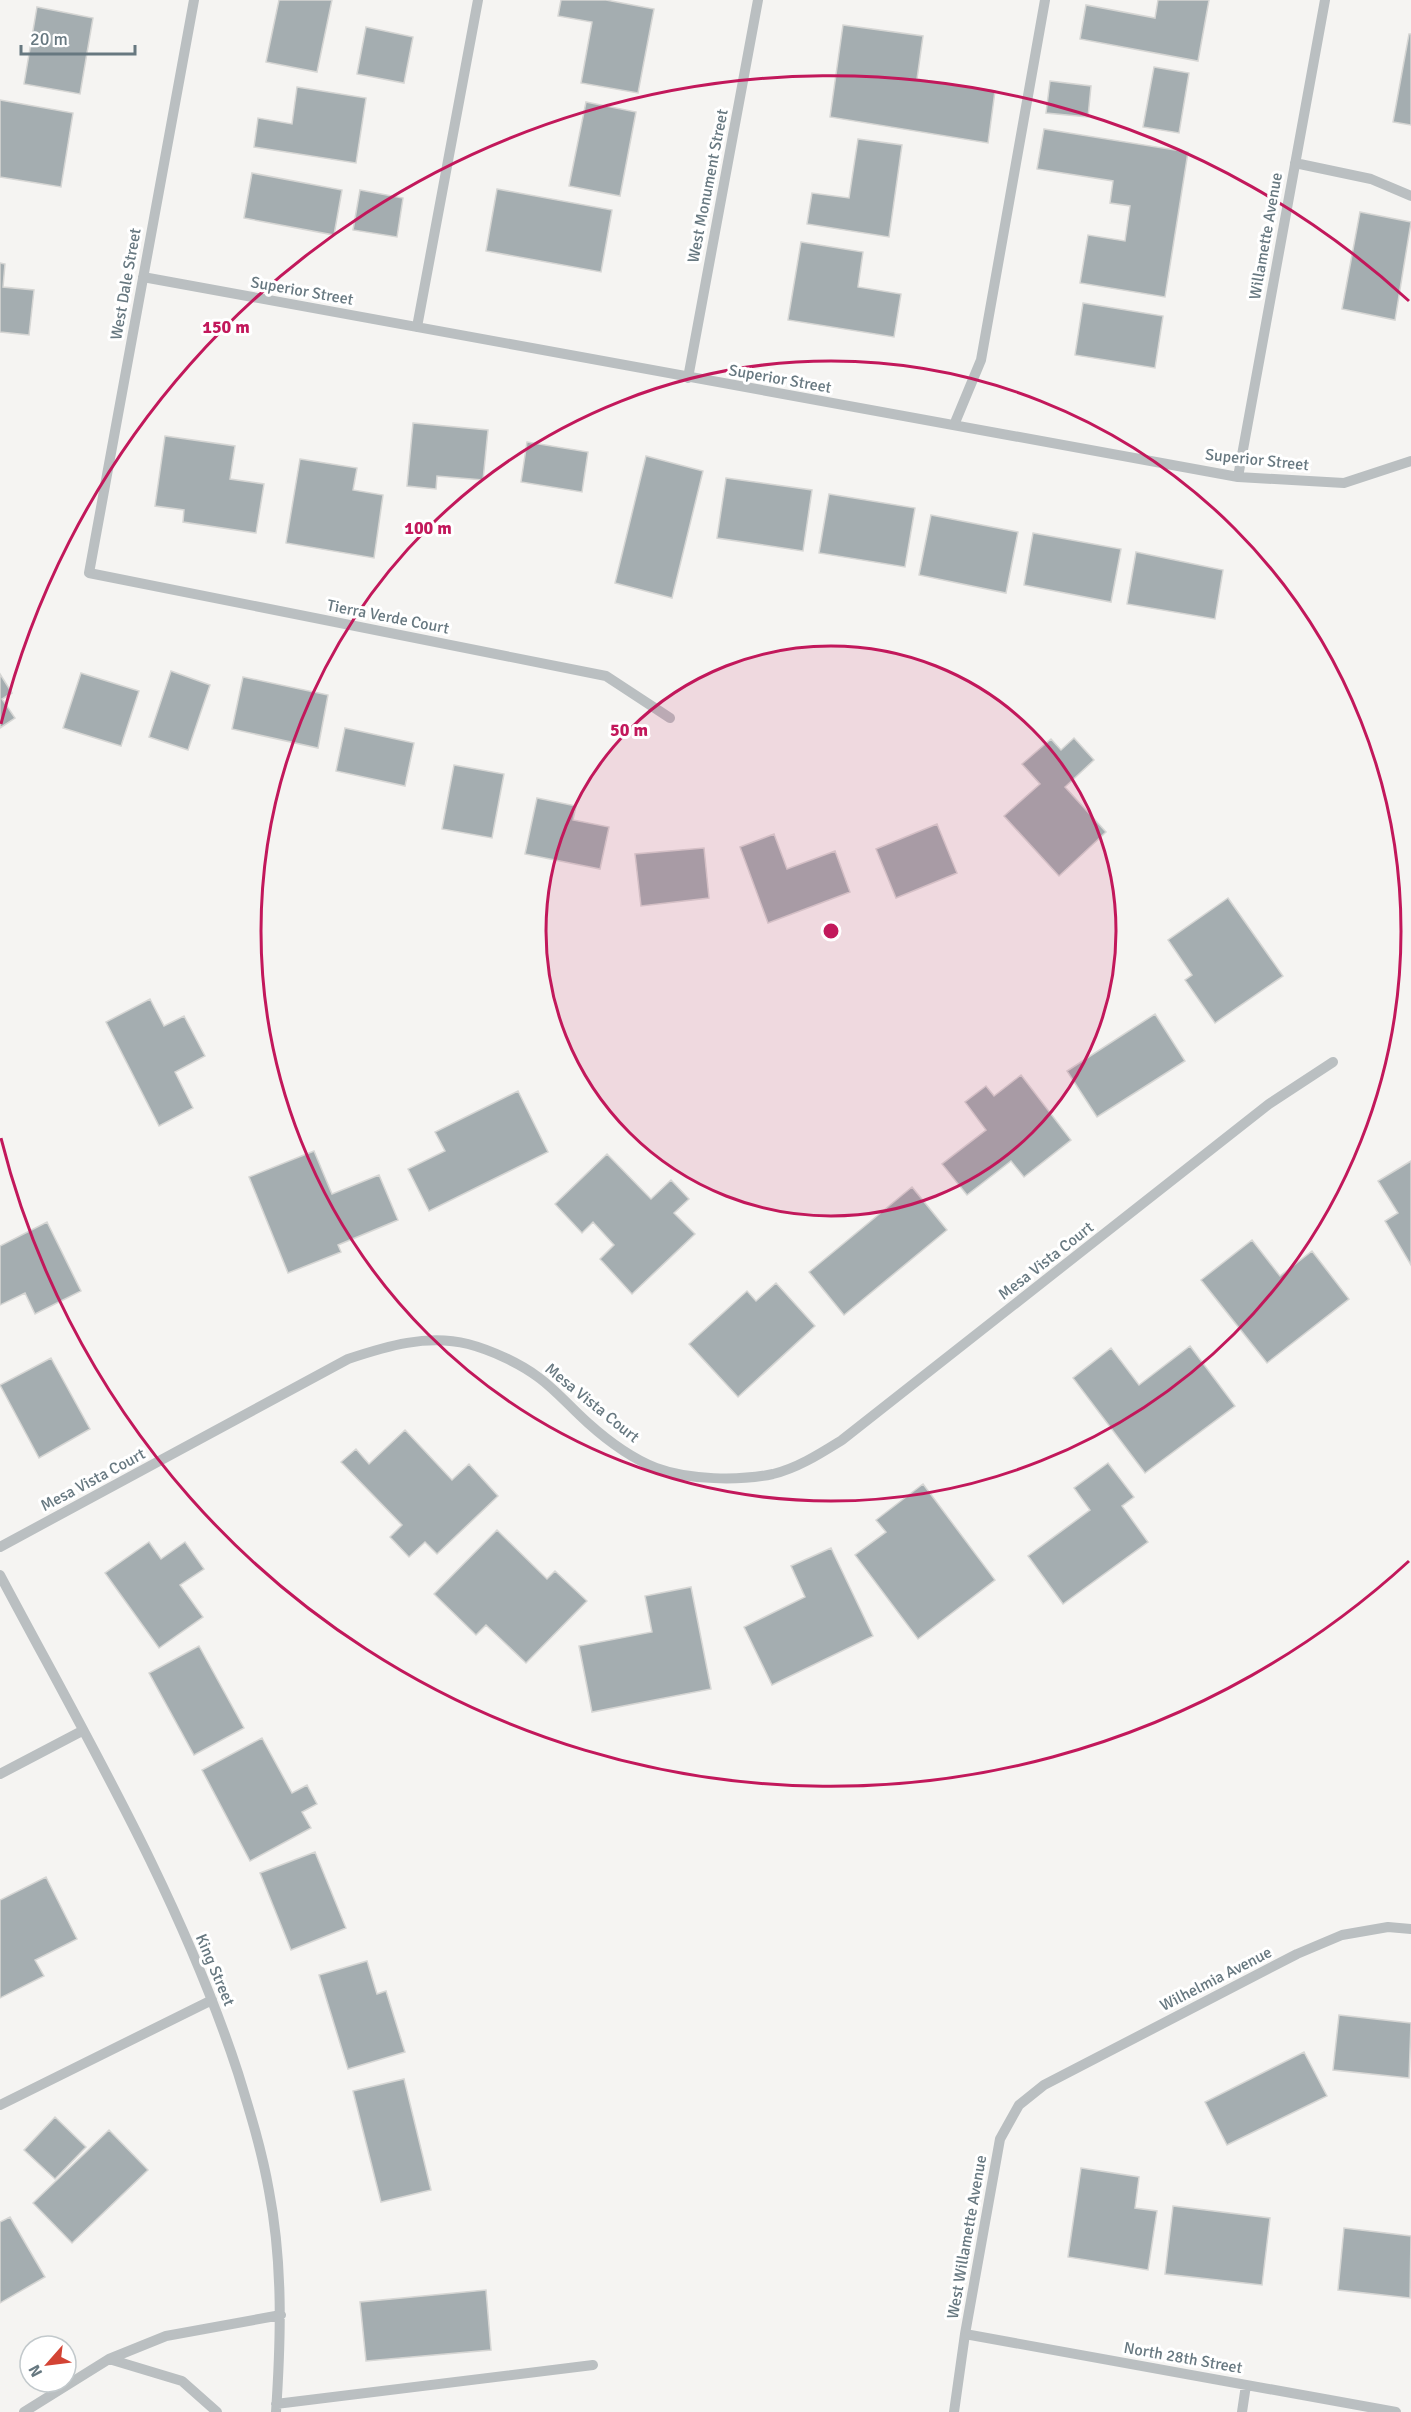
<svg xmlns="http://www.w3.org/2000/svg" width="1411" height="2412" font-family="Signika,sans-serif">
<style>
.building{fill:#a4adb0;stroke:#d6d6d4;stroke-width:1.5}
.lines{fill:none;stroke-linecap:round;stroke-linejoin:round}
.minor{stroke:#babfc1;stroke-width:10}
.ring{fill:none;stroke:#c2185b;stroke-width:3}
.labels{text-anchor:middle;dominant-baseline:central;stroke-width:6;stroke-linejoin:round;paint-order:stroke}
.street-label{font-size:16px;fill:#677880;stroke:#fff}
.centre{fill:#c2185b;stroke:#fff;stroke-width:3}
.ring-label{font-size:18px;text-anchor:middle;font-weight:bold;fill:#c2185b;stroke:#fff;stroke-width:6;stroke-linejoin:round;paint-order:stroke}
</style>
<rect width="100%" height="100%" fill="#f5f4f2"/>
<path class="building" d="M279,0H332L317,72L266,62Z
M561,0H606L654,9L638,93L581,83L592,22L558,16Z
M1158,0H1209L1198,61L1080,39L1086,5L1155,18Z
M37,7L93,18L80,94L24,84Z
M843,25L923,36L917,79L995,91L988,143L830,117Z
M366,27L413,37L404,83L357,74Z
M1409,34H1411V125L1393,122Z
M1154,67L1189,73L1179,133L1143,127Z
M1050,81L1091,86L1088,117L1046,113Z
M297,87L366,98L356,163L254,147L258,118L292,124Z
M0,100L73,113L61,187L0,177Z
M586,102L636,112L620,196L569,186Z
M1044,129L1188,152L1165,297L1080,283L1088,235L1125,241L1130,206L1110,203L1113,181L1037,169Z
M858,139L902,145L889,237L807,224L812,193L849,198Z
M252,173L342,190L334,235L244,218Z
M497,189L612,210L601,272L486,251Z
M360,190L403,198L397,237L353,230Z
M1360,212L1411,222L1395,320L1342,309Z
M801,242L863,252L858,287L901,294L894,337L788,320Z
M0,263L5,264L3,287L34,290L29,335L0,332Z
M1083,303L1163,316L1155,368L1075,355Z
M413,423L488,430L483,480L437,476L436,489L407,486Z
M165,436L235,446L230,479L264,484L256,533L183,522L184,510L155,506Z
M527,442L588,452L582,492L521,482Z
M646,456L703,471L672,598L615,583Z
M300,459L357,468L353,490L383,495L374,558L286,543Z
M726,478L812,490L803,551L717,538Z
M829,494L915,508L905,567L819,553Z
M931,515L1018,532L1006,593L919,575Z
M1033,533L1121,549L1111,602L1024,585Z
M1136,552L1223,570L1215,619L1127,604Z
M171,671L210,685L188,750L149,737Z
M81,673L139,691L121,746L63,728Z
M0,674L12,693L2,699L15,718L0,728Z
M243,677L328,695L318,748L232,729Z
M345,728L414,743L405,786L336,771Z
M1074,738L1094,760L1065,787L1106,832L1059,876L1004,816L1040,784L1022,764L1051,739L1061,750Z
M454,765L504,774L492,838L442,829Z
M537,798L576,806L573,820L609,827L600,869L525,854Z
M937,824L957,873L896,898L876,849Z
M774,834L787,869L835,851L850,892L768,923L740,847Z
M704,848L709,898L641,906L635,854Z
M1228,898L1283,976L1215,1023L1185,980L1192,975L1168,940Z
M150,999L164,1026L184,1016L205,1056L175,1072L193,1108L159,1126L106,1022Z
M1155,1014L1185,1061L1097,1117L1067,1071Z
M1021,1075L1071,1140L1024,1177L1011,1161L967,1195L942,1164L986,1130L965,1102L986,1086L994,1096Z
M518,1091L548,1152L429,1211L408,1169L445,1151L435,1132Z
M314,1151L332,1194L379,1175L398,1220L338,1245L341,1252L288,1273L249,1177Z
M607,1154L651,1199L671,1180L689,1199L674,1213L695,1234L632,1294L600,1259L614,1245L593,1222L582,1233L555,1204Z
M1411,1161V1265L1385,1221L1398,1213L1378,1181Z
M912,1187L947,1230L844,1315L809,1272Z
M47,1222L81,1291L35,1314L25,1293L0,1305V1246Z
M1252,1240L1280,1276L1312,1251L1349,1299L1267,1363L1201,1280Z
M776,1283L815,1326L738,1397L689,1344L747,1291L756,1301Z
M1190,1346L1235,1406L1145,1473L1073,1378L1111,1348L1139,1385Z
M51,1358L90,1429L39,1458L0,1385Z
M405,1430L452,1480L469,1464L498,1496L437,1554L425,1542L409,1557L390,1537L402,1525L341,1462L356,1449L369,1464Z
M1108,1463L1134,1497L1122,1506L1148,1542L1063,1604L1028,1556L1090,1510L1074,1488Z
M923,1484L995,1580L918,1639L855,1555L886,1532L876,1520Z
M497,1530L547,1579L555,1571L587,1601L526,1663L486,1625L476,1635L434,1594Z
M149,1542L161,1559L185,1542L204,1569L180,1585L203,1617L159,1648L105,1573Z
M831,1548L873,1636L772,1685L744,1627L805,1597L791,1566Z
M691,1587L711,1689L592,1712L579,1646L652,1632L645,1596Z
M199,1646L244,1728L194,1755L149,1673Z
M262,1738L292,1793L307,1785L317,1804L302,1812L311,1828L250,1861L202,1770Z
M315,1852L346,1928L291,1950L260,1873Z
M46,1877L77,1939L35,1960L44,1976L0,1998V1900Z
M367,1961L377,1994L386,1991L405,2052L348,2069L319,1975Z
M1339,2015L1411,2023L1409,2078L1333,2070Z
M1304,2052L1327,2096L1227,2145L1205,2102Z
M404,2079L431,2190L381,2202L353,2091Z
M55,2117L86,2147L55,2179L24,2150Z
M109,2130L148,2170L72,2243L33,2203Z
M1081,2168L1139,2177L1135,2208L1157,2211L1148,2270L1068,2257Z
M1173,2206L1270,2218L1262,2285L1165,2274Z
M10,2217L45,2277L0,2303V2222Z
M1344,2228L1411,2236L1410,2298L1338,2290Z
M486,2290L491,2350L366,2361L360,2302Z"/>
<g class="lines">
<path class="minor" d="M194,0L89,573L606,676L670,718
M1295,163L1371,179L1411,196
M143,277L1238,477L1344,483L1411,461
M417,327L478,0
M688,378L758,0
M954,425L981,360L1045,0
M1238,477L1325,0
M0,1547L348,1359C387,1346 427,1334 468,1344C491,1350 519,1363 538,1377C556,1390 571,1408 588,1423C608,1441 631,1458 656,1468C688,1480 739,1481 773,1474C798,1468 821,1453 842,1440L1269,1104L1333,1062
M0,1575C86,1737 181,1898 238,2073C250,2112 262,2151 269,2191C283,2264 281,2338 276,2412
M0,1774L82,1731
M0,2105L212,2000
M965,2334L1396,2412
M109,2359L182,2381L217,2412
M276,2404L593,2365
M24,2412L109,2359L166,2336L281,2315
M954,2412L965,2334L1000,2139L1019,2105L1044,2085L1297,1954L1342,1935L1388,1927L1411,1929
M1242,2412L1246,2385"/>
</g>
<circle cx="831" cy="931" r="285" fill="#c2185b" fill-opacity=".12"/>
<g class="ring">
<circle cx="831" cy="931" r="285"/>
<circle cx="831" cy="931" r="570"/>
<path d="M1409 1561A855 855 0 0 1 1 1138M1 724A855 855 0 0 1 1409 301"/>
</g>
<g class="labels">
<g class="street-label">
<text transform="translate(708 186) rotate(-79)">West Monument Street</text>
<text transform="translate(1266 236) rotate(-80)">Willamette Avenue</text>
<text transform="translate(126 284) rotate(-80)">West Dale Street</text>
<text transform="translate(302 291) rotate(10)">Superior Street</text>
<text transform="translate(780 379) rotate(10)">Superior Street</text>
<text transform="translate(1257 460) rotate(6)">Superior Street</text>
<text transform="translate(388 617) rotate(11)">Tierra Verde Court</text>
<text transform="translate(1046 1261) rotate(-38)">Mesa Vista Court</text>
<text transform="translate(592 1403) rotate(39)">Mesa Vista Court</text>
<text transform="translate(93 1480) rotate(-28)">Mesa Vista Court</text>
<text transform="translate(215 1970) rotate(67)">King Street</text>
<text transform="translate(1216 1979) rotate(-27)">Wilhelmia Avenue</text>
<text transform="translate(967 2237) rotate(-80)">West Willamette Avenue</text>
<text transform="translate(1183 2358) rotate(10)">North 28th Street</text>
</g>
</g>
<circle cx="831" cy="931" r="9" class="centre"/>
<g class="ring-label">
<text x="226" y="333">150 m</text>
<text x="428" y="534">100 m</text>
<text x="629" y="736">50 m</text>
</g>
<g transform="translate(48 2364) rotate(242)"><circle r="28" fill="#ffffff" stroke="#c2c9cc" stroke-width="1.5"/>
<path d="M0-4.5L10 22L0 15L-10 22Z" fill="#d34334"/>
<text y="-9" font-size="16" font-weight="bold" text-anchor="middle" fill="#677880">N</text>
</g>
<path d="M21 45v9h114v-9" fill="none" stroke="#677880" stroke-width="3"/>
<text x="30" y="45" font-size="18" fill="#677880" stroke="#ffffff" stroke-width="4.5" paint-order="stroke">20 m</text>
</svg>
